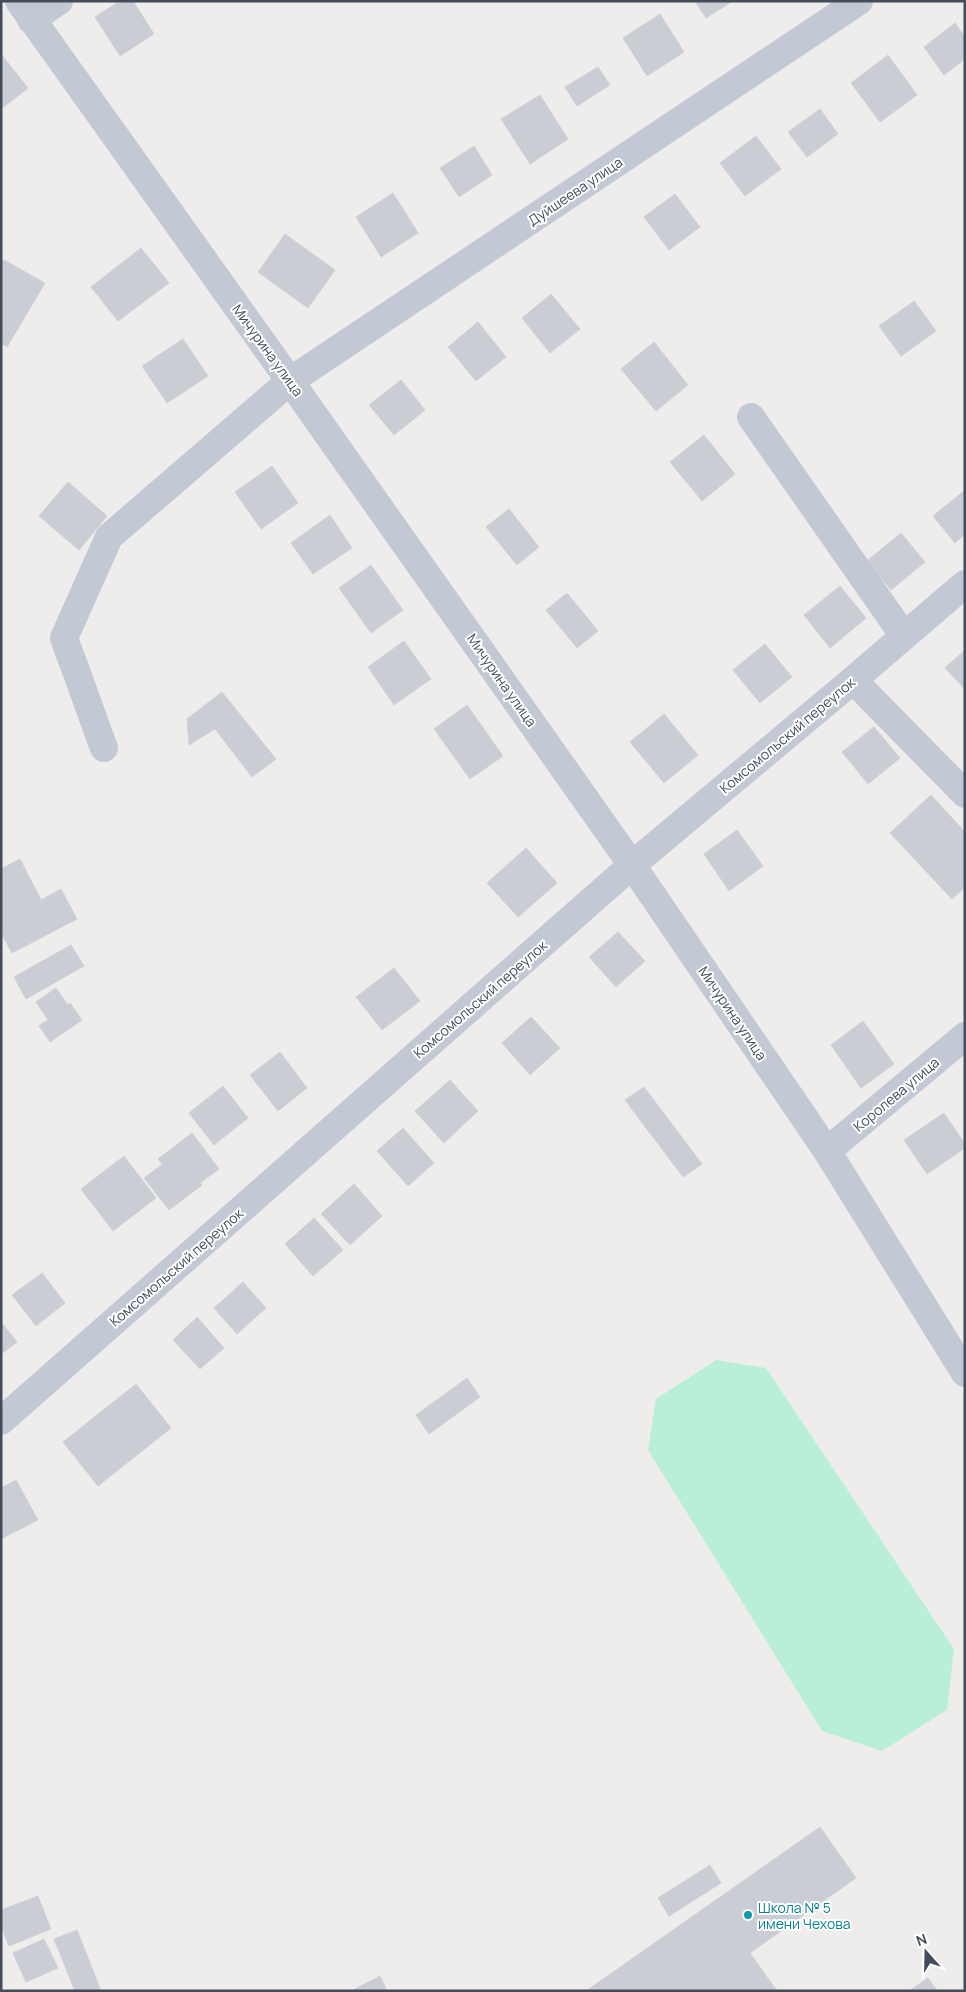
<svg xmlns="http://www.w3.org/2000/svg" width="966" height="1992" font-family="Manrope,sans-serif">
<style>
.green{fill:#b9efd8}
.building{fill:#cbcdd4;stroke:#d0d1d8}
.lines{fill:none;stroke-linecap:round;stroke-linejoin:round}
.street{stroke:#c2c8d4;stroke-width:28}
.culture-dot{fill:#0f9aa8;stroke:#fff;stroke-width:2}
.labels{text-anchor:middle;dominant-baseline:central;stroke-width:4;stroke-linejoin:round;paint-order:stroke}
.street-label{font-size:14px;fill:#444c5a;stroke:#fff}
.culture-label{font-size:14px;fill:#0d838f;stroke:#fff;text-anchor:start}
</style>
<rect width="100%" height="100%" fill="#efedec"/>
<path class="green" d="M716,1360L766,1368L954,1649L947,1710L882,1751L822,1731L648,1450L656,1399Z"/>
<path class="building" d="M120,1H133L154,34L120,56L95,17Z
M695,1H733L706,18Z
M660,14L684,52L647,76L623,38Z
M955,23L965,37V59L944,75L924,47Z
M1,54L28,88L1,109Z
M888,55L917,95L880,122L851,83Z
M598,67L610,85L577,106L565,87Z
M540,95L568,139L530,164L501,119Z
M820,109L838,134L807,157L788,132Z
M756,136L781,169L745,196L720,163Z
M474,146L492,175L459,197L440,168Z
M393,193L418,233L381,257L356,217Z
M675,194L700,227L669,250L644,217Z
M285,234L335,270L308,308L258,272Z
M141,248L169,283L118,321L91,287Z
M4,260L45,283L7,347L1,343V265Z
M551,294L580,329L550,353L522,318Z
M914,301L936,331L901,356L879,326Z
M478,322L506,357L476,381L448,347Z
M183,339L208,376L167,403L142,366Z
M654,342L688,385L656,411L621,369Z
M401,380L425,410L394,435L369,405Z
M704,435L735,474L702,501L670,462Z
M272,466L298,503L261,529L235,492Z
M68,482L107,516L79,550L39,516Z
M965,490V534L955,543L933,516Z
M509,509L539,547L517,565L486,527Z
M330,515L352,548L313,574L291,543Z
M901,533L925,562L891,590L867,561Z
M371,565L403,610L371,633L339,588Z
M840,586L866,618L830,648L804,615Z
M567,593L598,631L577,648L546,610Z
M404,641L431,679L394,705L368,667Z
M765,644L792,677L760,703L733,670Z
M965,650V689L945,668Z
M222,692L276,759L252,777L215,729L189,745L187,719Z
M467,705L503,756L470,779L434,729Z
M664,714L698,755L664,783L630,742Z
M874,727L900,758L868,784L842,752Z
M931,795L965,832V887L952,899L890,833Z
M737,830L763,866L729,891L704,854Z
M526,848L557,883L518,917L487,883Z
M20,859L41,900L61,889L77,919L12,953L1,933V869Z
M618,932L645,961L616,987L589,957Z
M71,945L84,966L26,999L14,977Z
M394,968L420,1001L382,1030L356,997Z
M56,988L68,1005L70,1003L82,1020L50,1042L39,1026L48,1020L36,1002Z
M531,1017L560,1048L530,1075L502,1043Z
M863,1021L894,1064L861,1088L831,1045Z
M280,1052L307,1088L278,1111L250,1075Z
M450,1080L478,1111L444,1143L415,1111Z
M223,1086L248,1118L214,1145L189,1113Z
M644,1087L702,1164L683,1177L625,1100Z
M944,1113L965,1144V1148L927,1174L904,1140Z
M403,1128L434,1163L408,1186L377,1151Z
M192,1133L219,1169L185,1194L158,1159Z
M178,1153L202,1185L169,1210L144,1178Z
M124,1156L156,1198L113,1231L81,1189Z
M354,1184L382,1216L350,1245L321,1214Z
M314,1218L343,1250L313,1276L285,1244Z
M42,1273L65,1303L36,1326L12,1295Z
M243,1282L266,1308L237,1334L214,1308Z
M197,1317L224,1348L200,1369L173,1340Z
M1,1322L17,1342L1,1354Z
M467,1378L480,1397L429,1434L416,1415Z
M136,1384L171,1428L98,1486L63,1442Z
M16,1480L38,1520L3,1538L1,1534V1488Z
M820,1827L856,1878L750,1953L777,1991H586Z
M710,1865L721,1883L669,1916L658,1898Z
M38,1896L51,1929L9,1946L1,1926V1910Z
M77,1930L101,1991H75L54,1939Z
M44,1939L58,1968L26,1982L13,1953Z
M380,1976L387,1991H351Z
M928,1978L937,1991H909Z"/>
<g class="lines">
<path class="street" d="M19,1L290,381L632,865L827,1151L965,1373
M31,20L59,1
M751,417L904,636
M853,680L965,794
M104,748L64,638L109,537L290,381L859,1
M827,1151L965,1036
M1,1421L632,865L853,680L965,584"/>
</g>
<circle class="culture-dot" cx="748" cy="1915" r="5"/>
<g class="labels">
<g class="street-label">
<text transform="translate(575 191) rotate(-34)">Дуйшеева улица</text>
<text transform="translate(268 350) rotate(54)">Мичурина улица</text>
<text transform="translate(502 680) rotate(55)">Мичурина улица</text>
<text transform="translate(787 735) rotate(-40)">Комсомольский переулок</text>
<text transform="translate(480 999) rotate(-41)">Комсомольский переулок</text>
<text transform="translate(733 1013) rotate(56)">Мичурина улица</text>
<text transform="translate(896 1094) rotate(-40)">Королева улица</text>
<text transform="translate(176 1267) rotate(-41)">Комсомольский переулок</text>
</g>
<g class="culture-label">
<text x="758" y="1907">Школа № 5<tspan x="758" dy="16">имени Чехова</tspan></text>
</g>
</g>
<rect width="966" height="1992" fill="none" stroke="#444c5a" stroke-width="5"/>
<g transform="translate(926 1952) rotate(340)" stroke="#ffffff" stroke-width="4" paint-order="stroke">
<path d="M0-4L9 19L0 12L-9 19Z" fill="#444c5a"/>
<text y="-8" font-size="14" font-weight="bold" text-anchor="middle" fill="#444c5a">N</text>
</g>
</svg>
